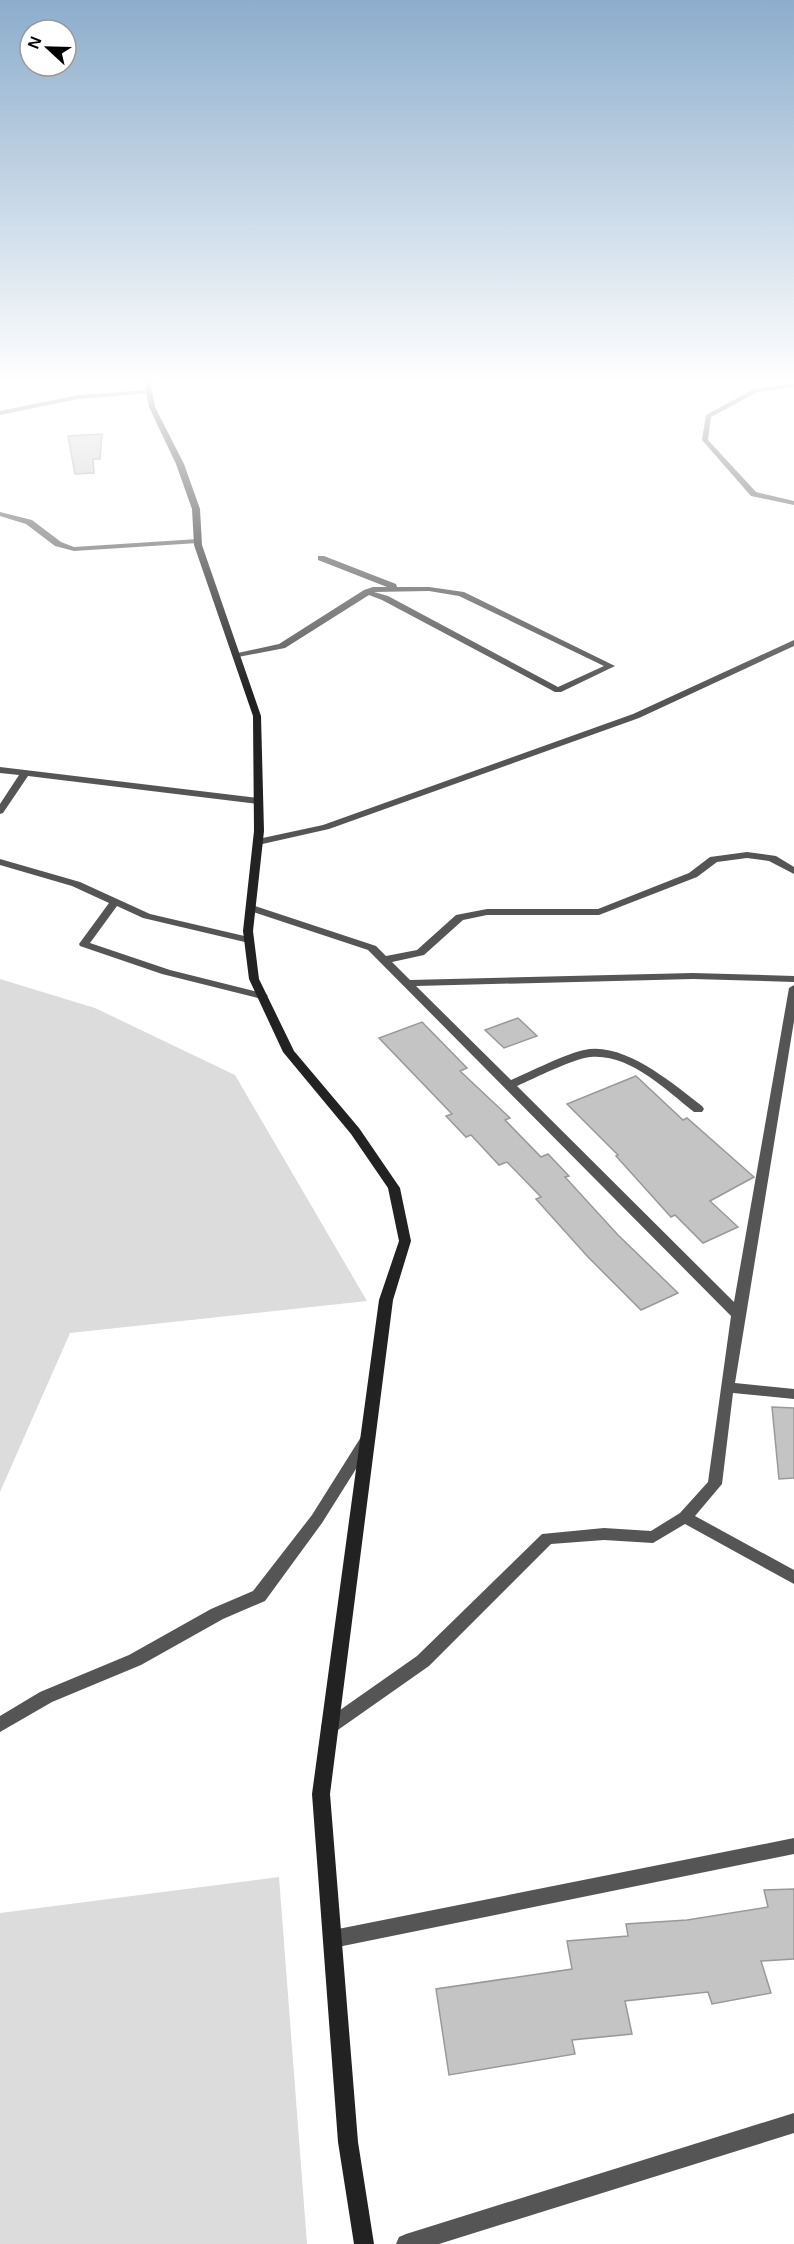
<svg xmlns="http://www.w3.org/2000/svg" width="794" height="2244" font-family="Arial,sans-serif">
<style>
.green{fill:#dcdcdc}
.building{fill:#c4c4c4;stroke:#999;stroke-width:1.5}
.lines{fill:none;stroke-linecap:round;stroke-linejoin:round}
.lane{fill:#555;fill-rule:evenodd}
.street{fill:#555;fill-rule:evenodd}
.secondary{fill:#222;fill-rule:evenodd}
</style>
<rect width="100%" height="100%" fill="#fff"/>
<path class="green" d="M0,979L95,1008L235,1075L367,1301L70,1333L0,1492Z
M279,1877L307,2244H0V1913Z"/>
<path class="building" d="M102,434L100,459H93L94,473L75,474L68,436Z
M518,1018L537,1036L504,1048L485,1030Z
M422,1022L467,1068L460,1071L510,1118L505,1120L541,1157L548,1154L569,1176L565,1177L618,1235L678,1293L641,1310L588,1257L536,1199L541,1197L507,1162L499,1165L471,1135L466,1137L446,1116L452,1114L379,1038Z
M636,1076L683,1120L687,1118L754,1177L710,1201L738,1227L703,1243L675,1215L671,1217L616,1156L618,1155L567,1104Z
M772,1407L794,1408V1478L779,1479Z
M794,1889V1959L761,1961L771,1993L712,2004L708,1992L625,2001L632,2034L572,2040L575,2054L449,2075L436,1989L572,1969L567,1941L628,1936L626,1924L687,1920L768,1907L764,1890Z"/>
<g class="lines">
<path class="lane" d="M318,556H324L396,584L397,587H429L464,592L615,666L561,692H555L382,600L369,595L285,648L233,658V654L279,644L364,590L373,587H387L318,560ZM429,591L459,596L604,666L558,687L388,596L374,592Z"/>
<path class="street" d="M794,383V387L758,392L711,417L708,440L756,492L794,501V505L751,496L702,440L706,415L754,389Z
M149,390L152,392L151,393L78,399L0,415V411L78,395Z
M0,512L32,520L61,542L74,547L198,539L202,541L198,543L74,551L55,546L26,524L0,516Z
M794,640V646L639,718L329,829L258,845L253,842L258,839L323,825L633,714Z
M0,767L258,798L263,801L258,804L28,776L3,813L0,814V804L19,775L0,773Z
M747,852L776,856L794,867V874L769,861L747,858L717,862L697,877L599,915H487L463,920L424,955L392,962L410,980L693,973L794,976V982L693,979L416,986L511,1080C532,1071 563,1055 584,1050C624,1041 673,1084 702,1106L704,1109L702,1112H694C665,1089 629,1053 590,1057C575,1058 533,1079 517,1086L734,1302L789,988L794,985V1021L735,1383L794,1389V1399L733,1393L722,1484L695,1516L794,1570V1584L685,1524L653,1543L604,1540L551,1544L429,1666L335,1732L329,1734L323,1732L321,1727L323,1722L417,1656L542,1534L604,1528L651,1531L680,1513L708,1482L731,1316L368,950L247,910L246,908L251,905L255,906L376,946L386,956L417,950L456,915L487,909H598L689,873L710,857Z
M0,859L80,882L150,914L253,938L254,940L253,942L249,943L143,918L117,906L90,943L170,970L266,994L268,996L262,999L162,974L80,946L79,944L109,903L72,886L0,865Z
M366,1435L371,1437L373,1441L371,1445L322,1523L265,1601L223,1619L141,1665L52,1702L0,1732V1716L40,1692L129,1655L211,1609L253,1591L312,1515L361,1437Z
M794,1838V1854L333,1948L327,1945L324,1939L327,1933L333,1930Z
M794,2113V2133L439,2244H396L399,2237L406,2234Z"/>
<path class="secondary" d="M150,379H157L151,386L155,407L184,464L200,509L202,545L261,716L264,831L253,931L259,979L294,1051L359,1128L400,1188L411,1241L393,1300L330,1794L358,2142L374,2244H354L338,2142L312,1794L379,1300L399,1241L388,1188L351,1134L283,1052L249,979L243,931L254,831L253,716L194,545L192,509L176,464L149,407L145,386Z"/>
</g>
<linearGradient id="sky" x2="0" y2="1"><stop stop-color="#8cadcc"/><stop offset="0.55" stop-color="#fff"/><stop offset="1" stop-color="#fff" stop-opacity="0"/></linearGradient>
<rect width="794" height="693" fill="url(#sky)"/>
<g transform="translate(48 48) rotate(292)"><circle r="28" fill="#ffffff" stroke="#999999" stroke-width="1.5"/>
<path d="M0-4.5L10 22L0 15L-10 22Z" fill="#000000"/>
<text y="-9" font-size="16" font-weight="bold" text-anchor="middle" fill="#000000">N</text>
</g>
</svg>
